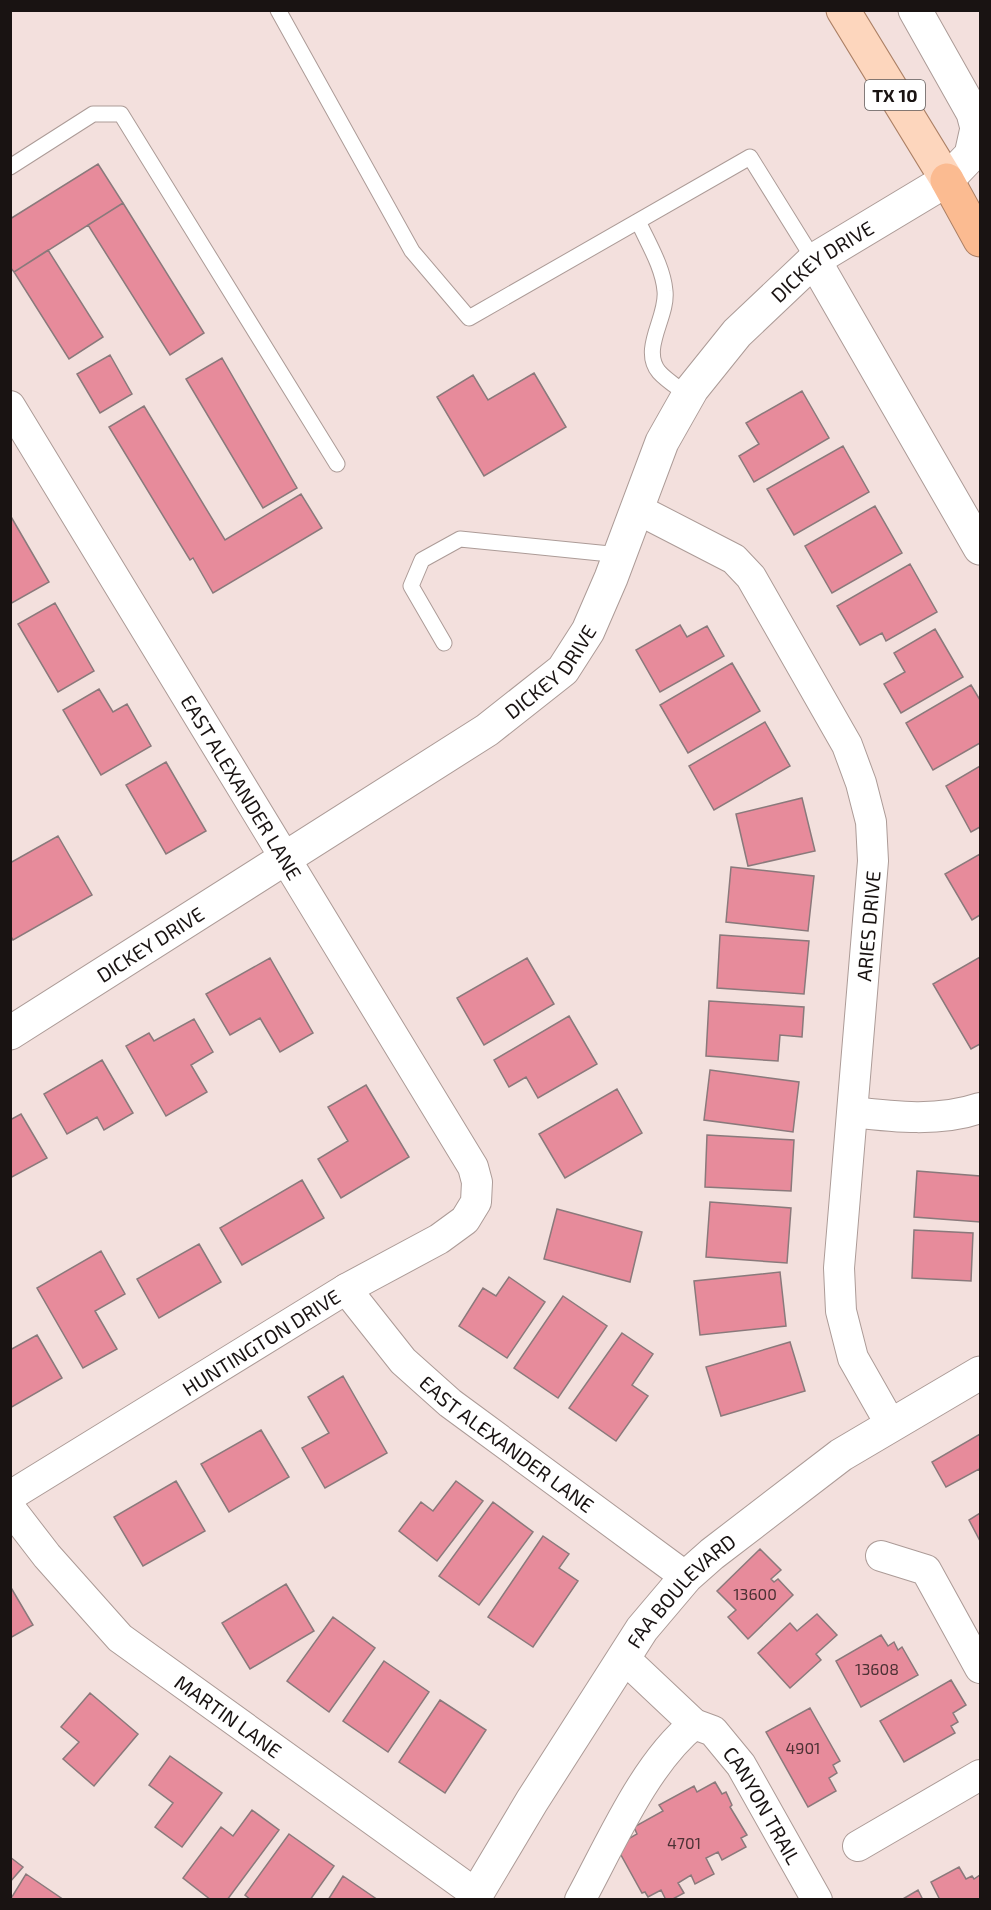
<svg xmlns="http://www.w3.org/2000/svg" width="991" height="1910" font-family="'Exo 2',sans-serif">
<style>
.building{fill:#e78b9b;stroke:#8a797b;stroke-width:1.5}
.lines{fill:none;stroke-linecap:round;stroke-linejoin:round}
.lane-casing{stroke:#ac9b97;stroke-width:17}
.street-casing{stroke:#ac9b97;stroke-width:32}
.secondary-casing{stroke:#ac9b97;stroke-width:35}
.primary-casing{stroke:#ac8065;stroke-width:35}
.highway-casing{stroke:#ac8065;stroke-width:35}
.lane{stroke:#fff;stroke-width:15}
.street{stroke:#fff;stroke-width:30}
.secondary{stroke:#fff;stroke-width:33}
.primary{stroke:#fdd6bd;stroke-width:33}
.highway{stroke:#fbbb91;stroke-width:33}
.labels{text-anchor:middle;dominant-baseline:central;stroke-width:6;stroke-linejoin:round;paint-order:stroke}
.number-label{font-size:16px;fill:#4c3134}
.shield{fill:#fff;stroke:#5e5a59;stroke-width:1.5}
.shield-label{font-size:18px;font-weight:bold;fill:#191312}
.street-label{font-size:20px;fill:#191312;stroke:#fff}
</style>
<rect width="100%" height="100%" fill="#f3e0dd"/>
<path class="building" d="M98,164L123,203L14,272L10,267V219Z
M123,203L204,333L170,355L88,225Z
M48,250L103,337L69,359L14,272Z
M110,355L132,394L100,413L77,374Z
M222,358L297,488L263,508L186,379Z
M534,373L566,427L484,476L437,397L473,375L488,400Z
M802,391L829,438L754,482L739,456L759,444L746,423Z
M144,406L225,540L301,494L322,528L213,593L193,558L190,560L109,427Z
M843,446L869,492L794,535L767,489Z
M875,506L902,553L832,593L805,546Z
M10,515L49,582L10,604Z
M910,564L937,612L886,641L882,633L860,645L837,606Z
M55,603L94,671L58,692L18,624Z
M680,625L687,637L707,626L724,656L660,692L636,650Z
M935,629L963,677L901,713L884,684L905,672L894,653Z
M732,663L760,711L688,753L660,705Z
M971,685L980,700V743L933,770L906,723Z
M99,689L113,712L127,704L151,746L101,775L63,710Z
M765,722L790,766L714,810L689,766Z
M166,762L206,831L166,854L126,785Z
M980,766V827L971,832L946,786Z
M802,798L815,851L748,866L736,814Z
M58,836L92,895L13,940L10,935V863Z
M980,854V915L972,920L945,874Z
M731,867L814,876L808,931L726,922Z
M720,935L809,941L804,994L717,988Z
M980,957V1044L971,1049L933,984Z
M270,958L313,1033L280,1052L260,1018L230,1035L206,994Z
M527,958L554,1004L484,1045L457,998Z
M709,1001L804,1007L802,1037L780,1035L778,1061L706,1056Z
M569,1016L597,1064L538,1098L526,1077L509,1087L494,1060Z
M194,1019L213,1052L191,1065L207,1092L166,1116L126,1046L149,1033L154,1041Z
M102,1060L133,1113L104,1130L97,1117L67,1134L44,1094Z
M710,1070L799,1082L793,1132L704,1120Z
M366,1085L409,1157L341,1198L318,1159L348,1141L328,1107Z
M617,1089L642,1133L565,1178L539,1134Z
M21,1114L47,1158L10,1178V1120Z
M707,1135L794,1140L791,1191L705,1187Z
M917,1171L980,1176V1222L914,1217Z
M302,1180L324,1218L242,1265L220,1228Z
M710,1202L791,1208L787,1263L706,1257Z
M557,1209L642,1232L630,1282L544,1259Z
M914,1230L973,1233L971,1281L912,1278Z
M199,1244L221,1282L159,1318L137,1279Z
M101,1251L125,1294L95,1311L117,1349L83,1368L37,1288Z
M780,1272L786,1326L700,1335L694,1281Z
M509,1277L545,1302L507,1358L459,1326L483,1288L496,1296Z
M563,1296L607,1326L558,1398L514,1368Z
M622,1333L653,1354L632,1385L648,1396L616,1441L569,1408Z
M37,1335L62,1378L10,1408V1350Z
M790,1342L805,1391L721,1416L706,1367Z
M343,1376L387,1453L325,1488L302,1448L329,1433L308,1397Z
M261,1430L289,1477L229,1512L201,1464Z
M980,1434V1472L979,1469L946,1487L932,1462Z
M176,1481L205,1531L143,1566L114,1517Z
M456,1481L483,1501L437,1561L399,1531L421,1502L433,1511Z
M493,1502L533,1532L479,1605L439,1576Z
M980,1513V1541L969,1520Z
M543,1536L569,1554L559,1568L578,1581L533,1647L488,1617Z
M760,1549L781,1570L771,1579L774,1582L778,1579L793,1595L748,1639L728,1617L736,1610L717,1591Z
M286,1584L314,1631L250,1669L222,1623Z
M10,1586L33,1625L10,1638Z
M817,1614L837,1635L816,1654L821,1660L790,1688L758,1653L790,1623L797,1631Z
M333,1617L375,1648L329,1712L287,1681Z
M881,1635L888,1646L894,1642L898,1650L902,1647L918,1675L861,1707L836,1661Z
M384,1661L429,1692L388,1752L343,1721Z
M951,1680L966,1705L953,1713L958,1722L951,1726L955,1733L904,1762L880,1721Z
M90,1693L138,1734L94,1786L63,1759L79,1742L61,1727Z
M440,1700L486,1730L445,1793L399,1762Z
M810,1708L840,1761L833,1765L837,1773L829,1778L836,1791L808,1807L766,1732Z
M170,1756L222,1793L182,1847L155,1827L173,1803L149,1785Z
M715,1782L722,1794L726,1792L732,1805L730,1807L747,1835L741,1838L746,1847L722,1860L718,1852L706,1858L714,1874L695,1884L691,1875L678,1883L684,1893L671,1900H666L661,1890L648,1897L645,1892L642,1893L616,1846L637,1834L634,1827L663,1811L659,1805L694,1786L697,1792Z
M252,1810L279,1830L227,1900H211L183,1878L221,1827L233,1836Z
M289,1834L334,1866L310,1900H251L245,1895Z
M10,1857L23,1867L10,1882Z
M959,1867L966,1879L972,1876L974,1879L980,1875V1900H940L931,1882Z
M26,1874L64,1900H10Z
M343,1876L378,1900H328Z
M918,1890L923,1900H901Z"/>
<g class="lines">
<g class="lane-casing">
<path id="lane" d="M278,10L412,251L469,318L750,157L814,260
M10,167L93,114H121L337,464
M638,221C648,243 663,267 665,291C668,317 640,349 659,372C667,381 679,388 689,396
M444,643L411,586L422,560L460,539L620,555"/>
</g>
<g class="street-casing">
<g id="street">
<path id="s1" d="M10,406L473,1167L477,1182L476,1202L465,1220L439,1239L346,1289L10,1496"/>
<path d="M637,509L734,559L751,577L847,745L861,783L871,822L873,861L839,1268L841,1311L853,1358L891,1425"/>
<path d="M853,1112C895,1117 939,1122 980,1108"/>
<path id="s2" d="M346,1289L403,1361L450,1403L686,1577"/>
<path id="s3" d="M10,1508L47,1556L120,1638L476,1894"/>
<path d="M881,1556L926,1570L980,1668"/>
<path id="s4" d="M624,1658L694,1724L713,1731L741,1765L817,1900"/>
<path d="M858,1846L980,1775"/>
<path d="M580,1900C610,1845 645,1763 694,1724"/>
</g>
</g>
<g class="secondary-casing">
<g id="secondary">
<path d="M814,260L980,548"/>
<path id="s5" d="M10,1033L487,730L563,670L588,631L611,578L662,442L692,389L737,333L814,260L947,180L971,155L977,128L973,113L915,10"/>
<path id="s6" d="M473,1900L532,1801L642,1629L686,1577L712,1554L841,1455L980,1373"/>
</g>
</g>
<g class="primary-casing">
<path id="primary" d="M843,10L947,180"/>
</g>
<g class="highway-casing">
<path id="highway" d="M947,180L980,240"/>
</g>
<use href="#lane" class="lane"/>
<use href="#street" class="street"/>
<use href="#secondary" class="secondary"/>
<use href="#primary" class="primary"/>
<use href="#highway" class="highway"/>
</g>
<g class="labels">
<g class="number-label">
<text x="755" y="1593">13600</text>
<text x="877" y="1668">13608</text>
<text x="803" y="1747">4901</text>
<text x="684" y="1842">4701</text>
</g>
<rect class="shield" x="865" y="80" width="60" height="30" rx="4.5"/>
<g class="shield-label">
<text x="895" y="95">TX 10</text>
</g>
<g class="street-label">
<text stroke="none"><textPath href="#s5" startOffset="1156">DICKEY DRIVE</textPath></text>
<text stroke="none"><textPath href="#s5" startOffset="652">DICKEY DRIVE</textPath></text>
<text stroke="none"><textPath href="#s1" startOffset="446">EAST ALEXANDER LANE</textPath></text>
<text transform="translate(868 926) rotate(-85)">ARIES DRIVE</text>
<text stroke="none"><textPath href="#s5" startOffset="166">DICKEY DRIVE</textPath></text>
<text transform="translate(261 1342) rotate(-32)">HUNTINGTON DRIVE</text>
<text stroke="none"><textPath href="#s2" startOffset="225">EAST ALEXANDER LANE</textPath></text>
<text stroke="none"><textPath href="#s6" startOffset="374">FAA BOULEVARD</textPath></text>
<text stroke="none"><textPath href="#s3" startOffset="304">MARTIN LANE</textPath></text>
<text stroke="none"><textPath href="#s4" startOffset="206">CANYON TRAIL</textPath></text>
</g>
</g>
<rect width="991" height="1910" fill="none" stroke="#191312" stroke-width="24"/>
</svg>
